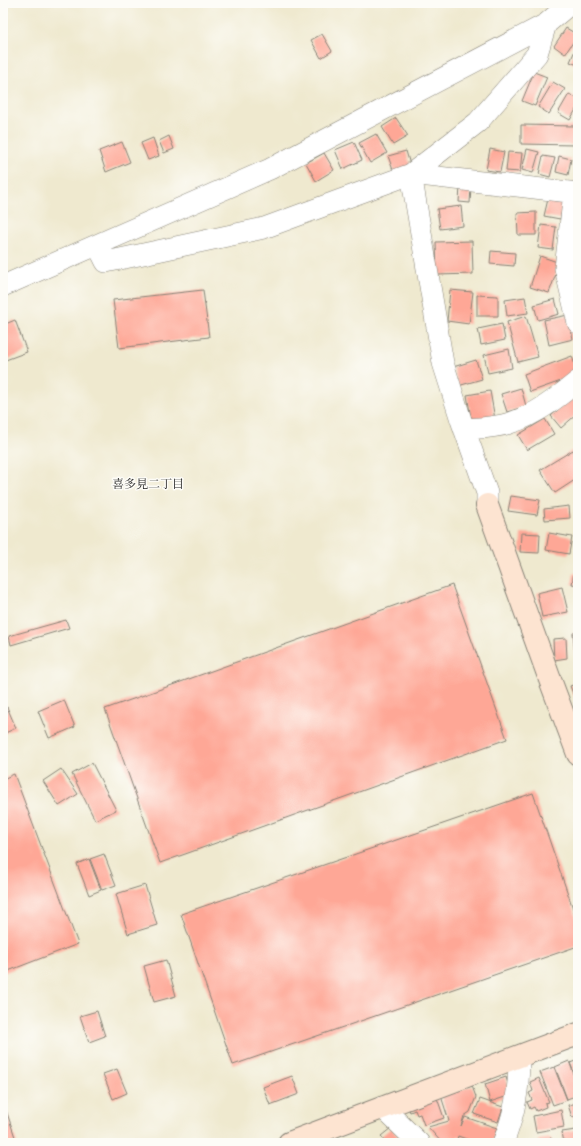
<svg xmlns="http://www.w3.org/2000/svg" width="581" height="1146" font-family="'Libre Caslon Text','Noto Serif JP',serif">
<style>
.building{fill:#fea796}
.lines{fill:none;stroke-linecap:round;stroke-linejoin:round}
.street-casing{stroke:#868276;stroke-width:22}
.secondary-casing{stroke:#868276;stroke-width:24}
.street{stroke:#fff;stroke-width:21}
.secondary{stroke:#fde4d1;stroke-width:22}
.labels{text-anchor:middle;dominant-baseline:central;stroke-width:3;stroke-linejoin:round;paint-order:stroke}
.neighbourhood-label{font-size:12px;fill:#1c1c1c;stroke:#fdfcf7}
</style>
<rect width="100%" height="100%" fill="#fdfcf7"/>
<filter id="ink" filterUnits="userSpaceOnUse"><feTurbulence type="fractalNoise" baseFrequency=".025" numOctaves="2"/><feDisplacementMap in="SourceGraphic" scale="8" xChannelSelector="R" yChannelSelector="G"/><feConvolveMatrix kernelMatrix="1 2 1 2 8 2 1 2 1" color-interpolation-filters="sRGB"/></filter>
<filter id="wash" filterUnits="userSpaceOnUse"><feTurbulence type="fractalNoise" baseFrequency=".012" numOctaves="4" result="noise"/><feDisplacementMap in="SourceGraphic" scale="16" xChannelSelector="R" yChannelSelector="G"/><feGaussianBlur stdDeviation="0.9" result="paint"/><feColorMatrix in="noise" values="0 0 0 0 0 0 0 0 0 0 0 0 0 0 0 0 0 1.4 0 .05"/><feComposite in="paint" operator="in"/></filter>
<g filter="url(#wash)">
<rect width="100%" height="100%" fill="#efe9cf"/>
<g id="blocks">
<path class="building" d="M566,28L578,35L565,54L554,46Z
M322,34L332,51L321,58L311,40Z
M578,43V65L570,62Z
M534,72L547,77L535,106L522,101Z
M553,82L565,89L549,114L538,107Z
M569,94L578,99V106L570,120L558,113Z
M396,118L408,136L393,145L382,127Z
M521,125L575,126V145L521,144Z
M376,134L387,153L370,163L359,143Z
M169,136L174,149L164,153L159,141Z
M153,138L159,156L148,160L141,143Z
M122,142L130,162L106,172L99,151Z
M354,142L362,160L343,169L335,150Z
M490,149L504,152L500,172L486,170Z
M527,149L539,152L533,173L522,170Z
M406,151L411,168L394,173L388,156Z
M508,152L522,153L520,172L506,171Z
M324,153L334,170L316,181L306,163Z
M543,156L555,158L550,177L539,174Z
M559,156L571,159L568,175L556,172Z
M460,186L471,187L470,203L459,202Z
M548,199L564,202L560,219L544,216Z
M461,206L463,226L440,229L437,209Z
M536,212V235H518L517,213Z
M541,225L556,227L553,250L538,248Z
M472,241L473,274L437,275L436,242Z
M491,251L515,253L514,266L490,264Z
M540,256L560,263L549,293L530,287Z
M203,290L209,337L119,348L113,300Z
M450,290L473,292L469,324L447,321Z
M477,295L498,296V316H477Z
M525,297L528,313L507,316L505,300Z
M555,299L559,314L538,320L534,305Z
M568,315L573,339L549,345L544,320Z
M526,316L538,357L518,362L507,322Z
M15,320L27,352L3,361V325Z
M502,324L505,340L481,345L478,329Z
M509,349L512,368L488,373L484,355Z
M572,356L578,375L530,392L524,374Z
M476,360L482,379L458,386L453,367Z
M521,388L526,406L507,412L501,394Z
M490,391L495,419L472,424L467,395Z
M571,398L578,406V413L561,428L551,416Z
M545,419L554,434L527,450L518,435Z
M573,450L578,458V478L555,493L540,470Z
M511,496L540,500L537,515L508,511Z
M569,506L570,518L545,520L544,509Z
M521,533L540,534L539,553L520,552Z
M549,533L572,537L569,554L546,550Z
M574,573L578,574V585L572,584Z
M452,585L507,739L160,863L105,709Z
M562,587L568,612L542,617L537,593Z
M66,620L69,628L11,645L9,636Z
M573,633H578V656H575Z
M566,638L567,658L554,660L553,639Z
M578,683V706L570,686Z
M64,700L75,727L49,738L38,711Z
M7,707L16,728L3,734V709Z
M92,763L116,810L95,820L72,774Z
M61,769L78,794L59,806L43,781Z
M14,774L78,944L3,973V779Z
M533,793L578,923V946L233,1065L181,914Z
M104,854L116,885L102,890L90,859Z
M89,859L101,890L89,895L77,864Z
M145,885L157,925L128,934L116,894Z
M166,960L176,996L154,1002L144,966Z
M97,1011L105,1036L89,1042L80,1016Z
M578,1060V1082L570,1063Z
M569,1061L578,1085V1095L567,1099L555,1067Z
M554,1067L567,1100L553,1105L540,1072Z
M117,1069L127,1093L113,1099L103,1074Z
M292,1076L299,1094L270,1105L263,1087Z
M506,1077L511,1095L490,1102L485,1084Z
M539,1078L549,1102L545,1103L546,1107L536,1111L534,1107L530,1109L527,1102L532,1100L529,1093L533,1091L530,1082Z
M472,1086L476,1097L470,1112L464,1116L461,1126L465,1117L497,1128L492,1143H477L458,1136L456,1143H442L428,1127L449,1121L441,1096Z
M437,1098L444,1118L424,1125L420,1114L417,1115L415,1110L410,1112L408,1107Z
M480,1099L503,1107L498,1122L474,1114Z
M3,1101L17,1143H3Z
M578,1103V1116L572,1117L568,1105Z
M561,1110L564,1127L536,1132L533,1116Z
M391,1128L403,1143H387L381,1136Z
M576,1130L578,1143H564L562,1132Z
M551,1138L552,1143H539L538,1140Z"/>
</g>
</g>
<g filter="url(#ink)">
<use href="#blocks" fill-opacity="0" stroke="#868276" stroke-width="1"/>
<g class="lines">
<g class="street-casing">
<path id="street" d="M411,174L443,363L461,420L487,493V505
M411,174L578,193
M574,193L565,268L578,323
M98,246L106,262L264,228L411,174L478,122L537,54L546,24
M3,286L270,169L546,24L571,3
M464,429C479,428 495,428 510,423C536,415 557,398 578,381
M382,1107L419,1143
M503,1143C515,1113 519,1090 519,1057"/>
</g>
<g class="secondary-casing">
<path id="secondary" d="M487,505L549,677L578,754
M289,1143L578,1034"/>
</g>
<use href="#street" class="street"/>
<use href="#secondary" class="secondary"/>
</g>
</g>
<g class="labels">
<g class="neighbourhood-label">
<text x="148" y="483">喜多見二丁目</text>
</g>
</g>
<rect width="581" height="1146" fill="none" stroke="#fdfcf7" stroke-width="16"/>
</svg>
